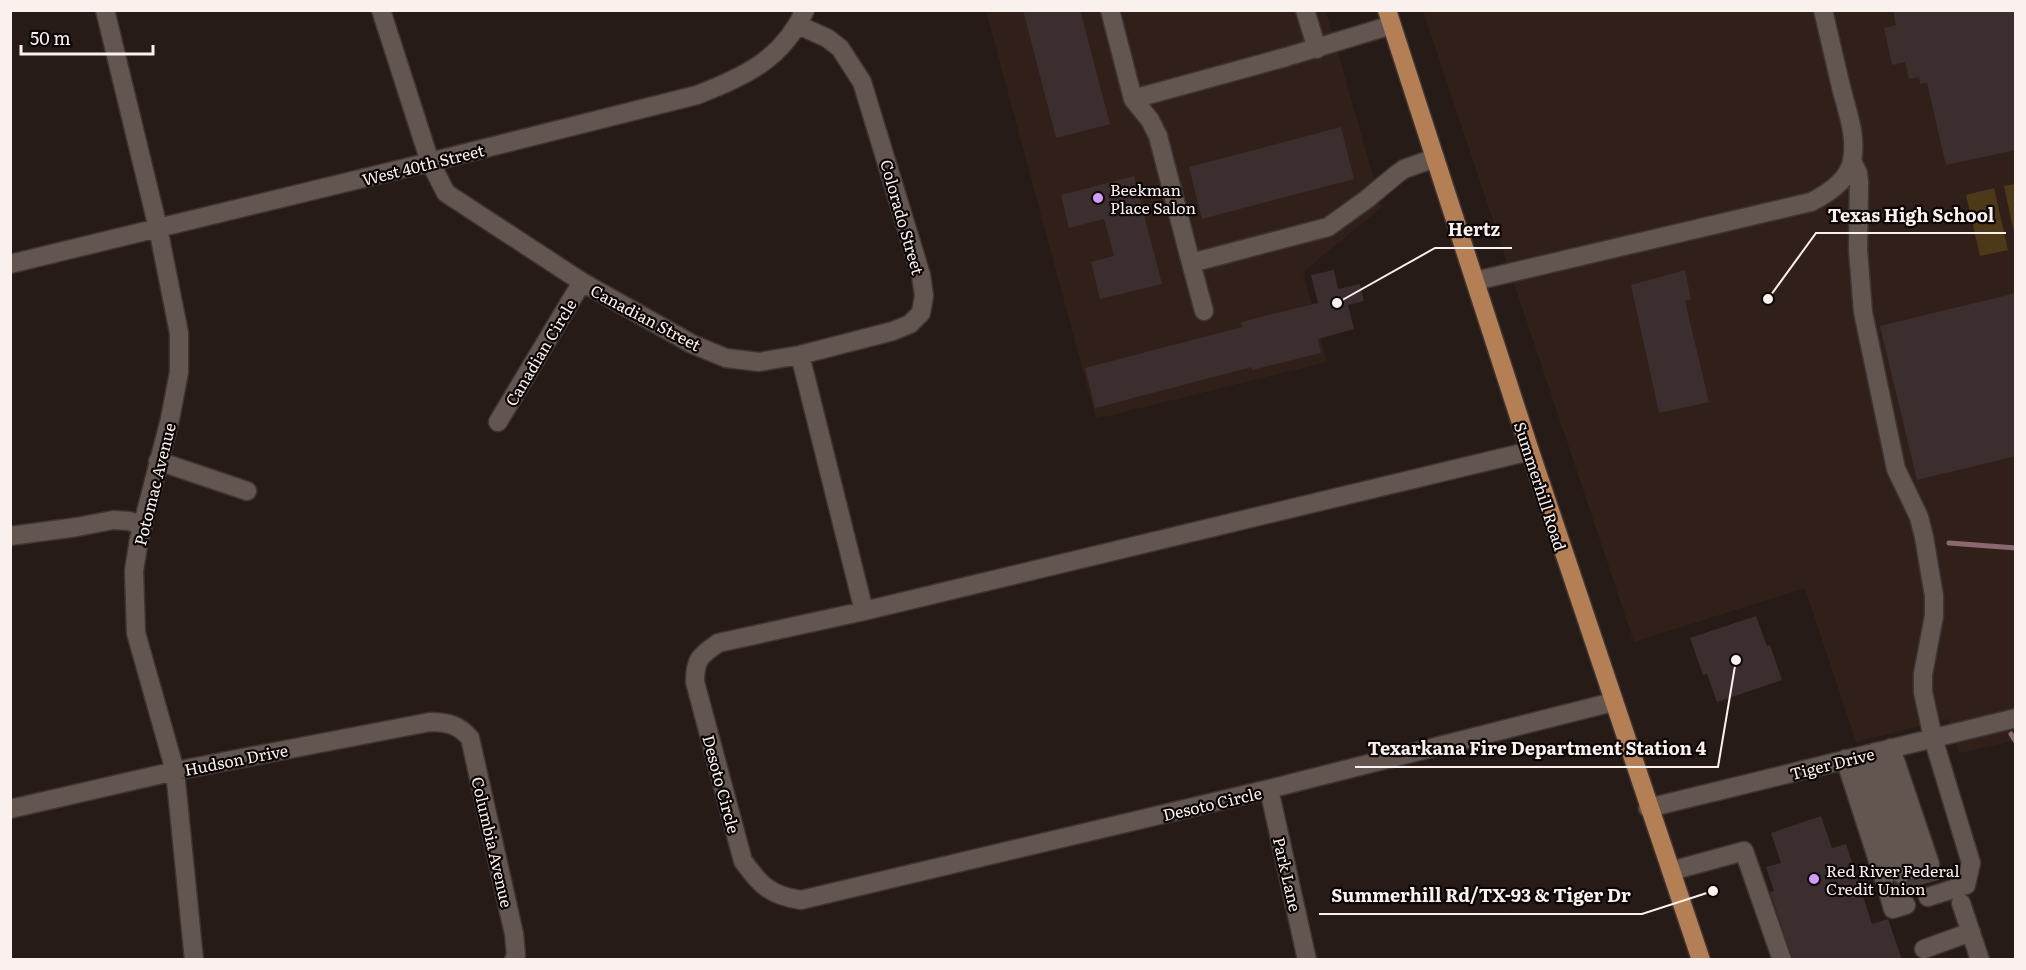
<svg xmlns="http://www.w3.org/2000/svg" width="2026" height="970" font-family="Literata,serif">
<style>
.built{fill:#312019}
.green{fill:#4d3918}
.lines{fill:none;stroke-linecap:round;stroke-linejoin:round}
.stream{stroke:#8b6870;stroke-width:5}
.building{fill:#3c2e2e}
.minor-tunnel{stroke:#463b37;stroke-width:18;stroke-dasharray:18 9;stroke-linecap:butt}
.minor-casing{stroke:#3e3533;stroke-width:21}
.major-casing{stroke:#3e3533;stroke-width:21}
.minor{stroke:#635651;stroke-width:18}
.major{stroke:#b57f55;stroke-width:18}
.poi-dot{fill:#d29dfd;stroke:#0c0706;stroke-width:2}
.labels{text-anchor:middle;dominant-baseline:central;stroke-width:4.5;stroke-linejoin:round;paint-order:stroke}
.street-label{font-size:16px;fill:#faf1ee;stroke:#0c0706}
.poi-label{font-size:16px;fill:#faf1ee;stroke:#0c0706;text-anchor:start}
.leader{fill:none;stroke:#faf1ee;stroke-width:2}
.callout-dot{fill:#faf1ee;stroke:#0c0706;stroke-width:2}
.callout-label{font-size:18px;text-anchor:middle;font-weight:bold;fill:#faf1ee;stroke:#0c0706;stroke-width:4.5;stroke-linejoin:round;paint-order:stroke}
</style>
<rect width="100%" height="100%" fill="#261b17"/>
<path class="built" d="M986,11H1326L1382,207L1303,272L1327,362L1096,419Z
M1423,11H2015V741L1959,753L1948,719L1856,742L1805,588L1634,642Z"/>
<path class="green" d="M2015,184H2016L2015,237L2004,186Z
M1994,188L2008,250L1980,256L1966,195Z"/>
<g class="lines">
<path class="stream" d="M1949,543L2016,548
M2011,734L2016,742"/>
</g>
<path class="building" d="M1023,10H1080L1110,124L1056,138Z
M1893,10H2016V150L1946,165L1927,83L1920,84L1919,77L1909,79L1905,62L1892,65L1884,28L1896,25Z
M1341,127L1354,179L1202,219L1189,167Z
M1134,176L1162,284L1100,299L1091,262L1114,256L1104,219L1069,228L1061,195Z
M1334,270L1338,289L1360,284L1364,301L1348,305L1354,329L1318,339L1321,353L1252,370V367L1095,408L1085,368L1242,327L1241,322L1318,303L1311,275Z
M1685,270L1691,299L1685,301L1709,402L1659,413L1631,285Z
M2016,293V456L1917,480L1880,326Z
M1756,616L1767,646L1770,645L1782,680L1717,702L1707,674L1703,675L1690,638Z
M1821,816L1832,848L1846,844L1872,924L1888,919L1902,960H1793L1770,892L1774,891L1766,867L1781,863L1771,833Z"/>
<g class="lines">
<path class="minor-tunnel" d="M1930,864L1935,881
M1913,870L1919,886
M1901,874L1906,889"/>
<g class="minor-casing">
<path id="minor" d="M105,10L158,228L179,333V372L170,419L139,539L134,571L136,633L175,771L194,960
M381,10L430,162L446,193L582,282L692,344L726,358L759,362L800,355L893,331L910,324L921,313L924,296L921,275L862,82L840,48L827,38L798,25
M1110,10L1133,99L1286,57L1392,25
M1305,10L1317,49
M1133,99L1150,120L1158,136L1191,263
M1852,161L1858,173L1859,182L1858,250L1863,312L1896,469L1919,517L1924,537L1934,596V616L1923,674V692L1933,738L1971,863L1966,885L1928,897
M10,264L430,162L697,95C744,77 783,59 805,10
M1475,281L1811,202C1827,194 1848,181 1852,161C1857,136 1847,111 1841,87C1835,62 1829,36 1823,10
M1204,311L1191,263L1328,227L1367,199L1397,174L1404,169L1435,158
M800,355L864,611
M498,422L582,282
M1530,451L864,611L718,643C700,656 695,659 695,682L743,861C761,886 770,895 801,900L1269,789L1613,702
M158,461L247,491
M10,536L77,527L113,520L129,521L143,526
M1891,748L1930,864
M1875,752L1913,870
M1860,756L1901,874
M1845,759L1884,879
M1269,789L1307,960
M1648,808L2016,718
M10,809L175,771L430,722C448,722 459,725 470,738L514,934L516,955L514,960
M1671,871L1744,851L1782,960
M1889,895L1893,909L1906,905
M1961,903L1980,960
M1924,949L1971,932"/>
</g>
<g class="major-casing">
<path id="major" d="M1387,10L1530,451L1701,960"/>
</g>
<use href="#minor" class="minor"/>
<use href="#major" class="major"/>
</g>
<g class="poi-dot">
<circle cx="1098" cy="198" r="6"/>
<circle cx="1814" cy="879" r="6"/>
</g>
<g class="labels">
<g class="street-label">
<text transform="translate(423 164) rotate(-14)">West 40th Street</text>
<text transform="translate(903 217) rotate(74)">Colorado Street</text>
<text transform="translate(646 317) rotate(28)">Canadian Street</text>
<text transform="translate(540 352) rotate(-59)">Canadian Circle</text>
<text transform="translate(154 484) rotate(-76)">Potomac Avenue</text>
<text transform="translate(1541 486) rotate(72)">Summerhill Road</text>
<text transform="translate(236 759) rotate(-11)">Hudson Drive</text>
<text transform="translate(1832 763) rotate(-14)">Tiger Drive</text>
<text transform="translate(722 784) rotate(75)">Desoto Circle</text>
<text transform="translate(1212 803) rotate(-13)">Desoto Circle</text>
<text transform="translate(493 842) rotate(77)">Columbia Avenue</text>
<text transform="translate(1288 874) rotate(77)">Park Lane</text>
</g>
<g class="poi-label">
<text x="1110" y="189">Beekman<tspan x="1110" dy="18">Place Salon</tspan></text>
<text x="1826" y="870">Red River Federal<tspan x="1826" dy="18">Credit Union</tspan></text>
</g>
</g>
<path class="leader" d="M1768 299L1816 233H2006M1337 303L1435 248H1512M1736 660L1718 767H1355M1713 891L1642 914H1319"/>
<g class="callout-dot">
<circle cx="1768" cy="299" r="6"/>
<circle cx="1337" cy="303" r="6"/>
<circle cx="1736" cy="660" r="6"/>
<circle cx="1713" cy="891" r="6"/>
</g>
<g class="callout-label">
<text x="1911" y="222">Texas High School</text>
<text x="1474" y="236">Hertz</text>
<text x="1537" y="755">Texarkana Fire Department Station 4</text>
<text x="1481" y="902">Summerhill Rd/TX-93 &amp; Tiger Dr</text>
</g>
<rect width="2026" height="970" fill="none" stroke="#faf1ee" stroke-width="24"/>
<path d="M21 45v9h132v-9" fill="none" stroke="#faf1ee" stroke-width="3"/>
<text x="30" y="45" font-size="18" fill="#faf1ee" stroke="#0c0706" stroke-width="4.5" paint-order="stroke">50 m</text>
</svg>
